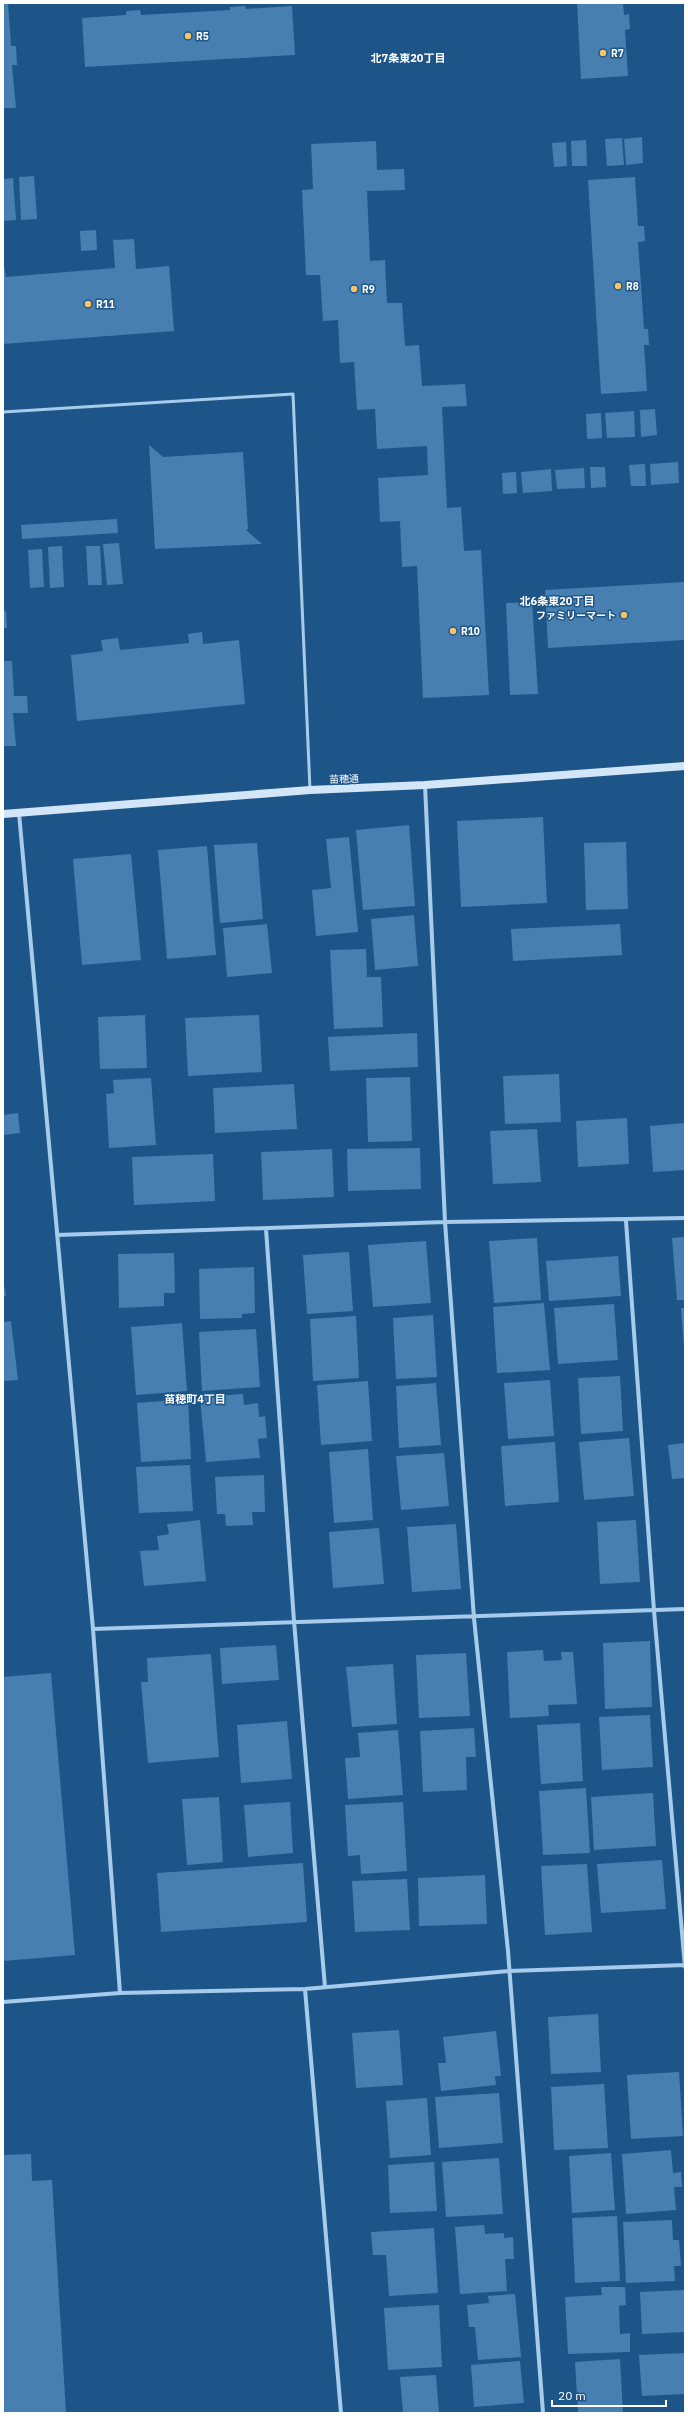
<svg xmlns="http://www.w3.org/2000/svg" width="688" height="2416" font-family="'IBM Plex Sans','Noto Sans JP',sans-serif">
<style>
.building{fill:#467fb0}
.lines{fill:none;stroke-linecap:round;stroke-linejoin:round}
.lane{stroke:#a7cceb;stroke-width:3}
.street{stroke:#a7cceb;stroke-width:4}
.secondary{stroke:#d3e6f8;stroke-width:8}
.poi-dot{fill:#fac366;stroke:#1e5588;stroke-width:1.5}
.labels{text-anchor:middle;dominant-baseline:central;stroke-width:3;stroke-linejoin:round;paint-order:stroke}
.poi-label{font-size:10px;font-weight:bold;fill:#fff;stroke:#1e5588;text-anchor:start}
.street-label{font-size:10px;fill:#fff;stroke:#1e5588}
.neighbourhood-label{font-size:11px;font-weight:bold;fill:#fff;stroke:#1e5588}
</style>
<rect width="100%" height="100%" fill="#1e5588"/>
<path class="building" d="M3,3H8L11,46H16L17,65H12L16,108H3Z
M577,3H623L624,15L629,14L630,29L625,30L628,76L581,79Z
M245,6L246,9L292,6L295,55L85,67L82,18L126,15V11L140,10L141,15L230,10V7Z
M642,137L643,163L626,165L624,139Z
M622,138L624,165L607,166L605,139Z
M586,140L587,166H572L571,141Z
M376,141L377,170L404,169L405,190L367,191L370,261L385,260L387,303H402L405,346L419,345L422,386L465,384L467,406L442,407L447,508L461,507L464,551L481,550L489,695L423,698L417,566L402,567L400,521L380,522L378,478L428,475L427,446L377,449L375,409L357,410L354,362L340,363L338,320L323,321L320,275H306L302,190L313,189L311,144Z
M566,142L567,166L554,167L552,143Z
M34,176L37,219L21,220L19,177Z
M635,177L638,226H644L645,241L638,242L644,329H648L649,345H644L647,391L601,394L588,180Z
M13,178L16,220L3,221V179Z
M96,230L97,250L81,251L80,231Z
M134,239L136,269L169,266L174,331L3,344V261L6,277L115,268L113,240Z
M655,409L657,435L641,437L640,410Z
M634,411L635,437L607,438L605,413Z
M601,413L602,438L587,439L586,414Z
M149,445L163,457L243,452L248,529L246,530L262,544L155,549Z
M678,462L679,483L651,485L650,464Z
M645,464L646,486H631L629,465Z
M590,467H605L606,487L591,488Z
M584,468L585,488L557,489L555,470Z
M551,469L552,491L523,493L521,472Z
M516,472L517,493L503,494L502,473Z
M117,519L118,533L22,539L21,525Z
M119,543L123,584L107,585L103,544Z
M62,546L64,587L50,588L48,547Z
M86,546H100L102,585H88Z
M42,549L44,587L30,588L28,550Z
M685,582V640L548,648L545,590Z
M532,602L538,694L510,695L506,603Z
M6,611L7,628H3V612Z
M202,632L203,644L239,640L245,704L77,721L71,655L103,651L101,640L118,638L120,650L189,643L188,634Z
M3,661H12L14,696H27L28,713H13L16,746H3Z
M543,817L547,903L461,907L457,821Z
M409,825L415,906L363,910L356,830Z
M349,837L358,932L316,936L312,890L331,888L326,839Z
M626,842L628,909L586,910L584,843Z
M257,843L263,919L220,923L214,845Z
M207,846L216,955L167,959L158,850Z
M131,854L141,960L82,965L73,859Z
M414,915L418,966L375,970L371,919Z
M267,924L272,973L227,977L223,928Z
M620,924L622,955L513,961L511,929Z
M366,949L367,977H381L383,1027L334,1029L330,950Z
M145,1015L147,1068L100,1069L98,1017Z
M259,1015L262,1072L188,1076L185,1018Z
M417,1033L418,1067L330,1071L328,1037Z
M559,1074L561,1122L505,1124L503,1076Z
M410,1077L412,1141L368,1142L366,1078Z
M151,1078L156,1145L109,1148L106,1094L114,1093L113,1080Z
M294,1084L297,1129L215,1133L213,1088Z
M18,1113L20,1133L3,1135V1115Z
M627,1118L629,1164L578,1167L576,1121Z
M685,1123V1170L653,1172L650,1126Z
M537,1129L541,1182L493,1184L490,1131Z
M420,1148L421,1189L348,1191L347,1149Z
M332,1149L334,1197L263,1200L261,1152Z
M213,1154L215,1201L134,1205L132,1157Z
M685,1237V1300H677L672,1238Z
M537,1238L541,1300L494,1303L489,1241Z
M426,1241L431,1303L373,1307L368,1245Z
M349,1252L353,1311L307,1314L303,1255Z
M174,1253L175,1293H164V1306L119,1308L118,1254Z
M618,1256L621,1296L549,1301L546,1261Z
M254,1267L255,1313L242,1314V1318L200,1319L199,1269Z
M3,1279L6,1296H3Z
M544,1303L550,1370L497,1373L493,1307Z
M614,1304L618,1360L558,1364L554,1308Z
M681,1308H685V1348H684Z
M433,1315L437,1377L396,1379L393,1318Z
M356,1316L359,1378L313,1381L310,1319Z
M11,1321L18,1380L3,1381V1322Z
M182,1323L187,1391L136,1395L131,1327Z
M256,1329L260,1387L202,1391L199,1332Z
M620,1376L623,1431L581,1434L578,1378Z
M550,1380L554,1436L508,1439L504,1383Z
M368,1381L372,1441L321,1445L317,1385Z
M436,1383L441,1445L399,1448L396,1386Z
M243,1394L244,1405L258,1403L259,1417L265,1416L267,1438L258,1439L260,1458L206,1462L200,1397Z
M188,1399L191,1459L141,1462L137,1403Z
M629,1438L634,1496L584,1500L579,1442Z
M555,1442L559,1502L505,1506L501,1446Z
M685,1443V1478L672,1479L668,1445Z
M368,1449L373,1520L334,1523L329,1452Z
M444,1453L449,1506L401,1510L396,1456Z
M190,1465L193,1511L139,1513L136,1467Z
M264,1475L265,1512H252L253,1525L226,1526L225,1514H217L215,1477Z
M200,1520L206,1581L144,1586L140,1551L159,1550L157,1536L169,1534L167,1524Z
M636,1520L640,1582L600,1584L597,1522Z
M456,1524L461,1589L412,1592L407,1527Z
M379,1528L384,1584L333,1588L329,1532Z
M650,1641L652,1707L605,1709L603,1643Z
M276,1645L279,1680L222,1684L220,1648Z
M543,1650L544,1661L562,1660L561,1652H573L577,1704L548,1705L549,1716L510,1718L507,1652Z
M466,1653L470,1716L419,1718L416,1655Z
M211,1654L219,1757L148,1763L141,1682H148L147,1658Z
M393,1664L397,1724L352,1727L346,1667Z
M51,1673L75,1955L3,1961V1677Z
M650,1715L653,1767L602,1770L599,1717Z
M287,1721L292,1779L241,1783L237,1725Z
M580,1723L583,1781L541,1784L537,1725Z
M474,1728L476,1757H466L467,1790L423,1792L420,1731Z
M398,1730L403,1795L348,1799L345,1758L360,1757L358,1733Z
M586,1788L590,1853L543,1855L539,1791Z
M653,1793L656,1846L594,1850L591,1797Z
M219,1797L223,1862L187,1865L182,1799Z
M290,1802L293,1853L248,1857L244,1805Z
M403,1802L407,1871L361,1874L360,1855L348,1856L345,1805Z
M662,1860L666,1909L601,1913L597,1864Z
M303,1863L307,1922L161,1932L157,1873Z
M587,1864L592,1932L545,1935L541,1866Z
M485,1875L487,1924L419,1926L418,1878Z
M407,1879L410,1930L355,1932L352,1881Z
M598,2014L601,2072L551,2074L548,2017Z
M399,2030L403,2085L356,2088L352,2033Z
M496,2031L501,2076H495L496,2085L441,2091L438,2063H446L443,2037Z
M679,2072L683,2136L631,2139L627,2075Z
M604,2084L608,2148L554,2150L551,2087Z
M499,2093L503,2143L439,2148L435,2097Z
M427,2098L431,2155L390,2158L386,2101Z
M671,2150L673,2173L681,2172L682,2187H674L676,2210L626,2214L622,2154Z
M611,2153L615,2210L572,2213L569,2156Z
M31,2154L32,2181L52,2180L66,2413H3V2155Z
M499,2158L503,2214L446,2217L442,2162Z
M434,2162L437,2211L390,2213L388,2165Z
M617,2216L620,2281L575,2283L572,2218Z
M672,2220L673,2240H679L681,2266H674L675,2281L626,2283L623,2222Z
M484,2225L485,2234L504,2233V2238L513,2237L514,2259H505L507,2291L460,2294L455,2227Z
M434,2228L438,2293L389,2296L386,2255H373L371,2232Z
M601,2287H625L626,2305L619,2306L620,2334L630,2333V2352L568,2354L565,2297L602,2295Z
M685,2290V2332L642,2334L640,2292Z
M515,2294L521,2357L478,2360L475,2327H469L467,2305L489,2303L488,2296Z
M439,2305L442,2367L388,2370L384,2308Z
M685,2353V2394L642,2396L639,2355Z
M620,2359L623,2413H578L575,2362Z
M520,2361L524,2403L474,2407L471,2365Z
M436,2375L439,2413H403L400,2377Z"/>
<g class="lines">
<path class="lane" d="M3,412L293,394L310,790"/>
<path class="street" d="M425,785L445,1222L474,1618L508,1951L543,2413
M19,813L93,1629L120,1993
M626,1221L654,1611L685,1967
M266,1229L294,1621L325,1987
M57,1235L445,1222L685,1218
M93,1629L685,1609
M305,1989L341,2413
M3,2002L120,1993L305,1989L509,1971L685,1965"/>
<path class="secondary" d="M3,814L310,790L425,785L685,766"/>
</g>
<g class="poi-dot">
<circle cx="188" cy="36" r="4"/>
<circle cx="603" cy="53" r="4"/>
<circle cx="618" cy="286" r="4"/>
<circle cx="354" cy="289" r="4"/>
<circle cx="88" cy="304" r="4"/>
<circle cx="624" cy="615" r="4"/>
<circle cx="453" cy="631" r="4"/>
</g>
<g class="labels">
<g class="poi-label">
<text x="196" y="36">R5</text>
<text x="611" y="53">R7</text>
<text x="626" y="286">R8</text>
<text x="362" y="289">R9</text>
<text x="96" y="304">R11</text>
<text x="616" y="615" text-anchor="end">ファミリーマート</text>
<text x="461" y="631">R10</text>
</g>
<g class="street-label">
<text transform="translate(344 779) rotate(-2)">苗穂通</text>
</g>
<g class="neighbourhood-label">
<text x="408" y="58">北7条東20丁目</text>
<text x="557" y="601">北6条東20丁目</text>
<text x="195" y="1399">苗穂町4丁目</text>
</g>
</g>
<rect width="688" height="2416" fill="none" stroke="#ffffff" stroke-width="8"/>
<path d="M552 2400v6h114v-6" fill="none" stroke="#ffffff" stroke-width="2"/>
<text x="558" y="2400" font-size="12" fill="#ffffff" stroke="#1e5588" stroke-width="3" paint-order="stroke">20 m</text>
</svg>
